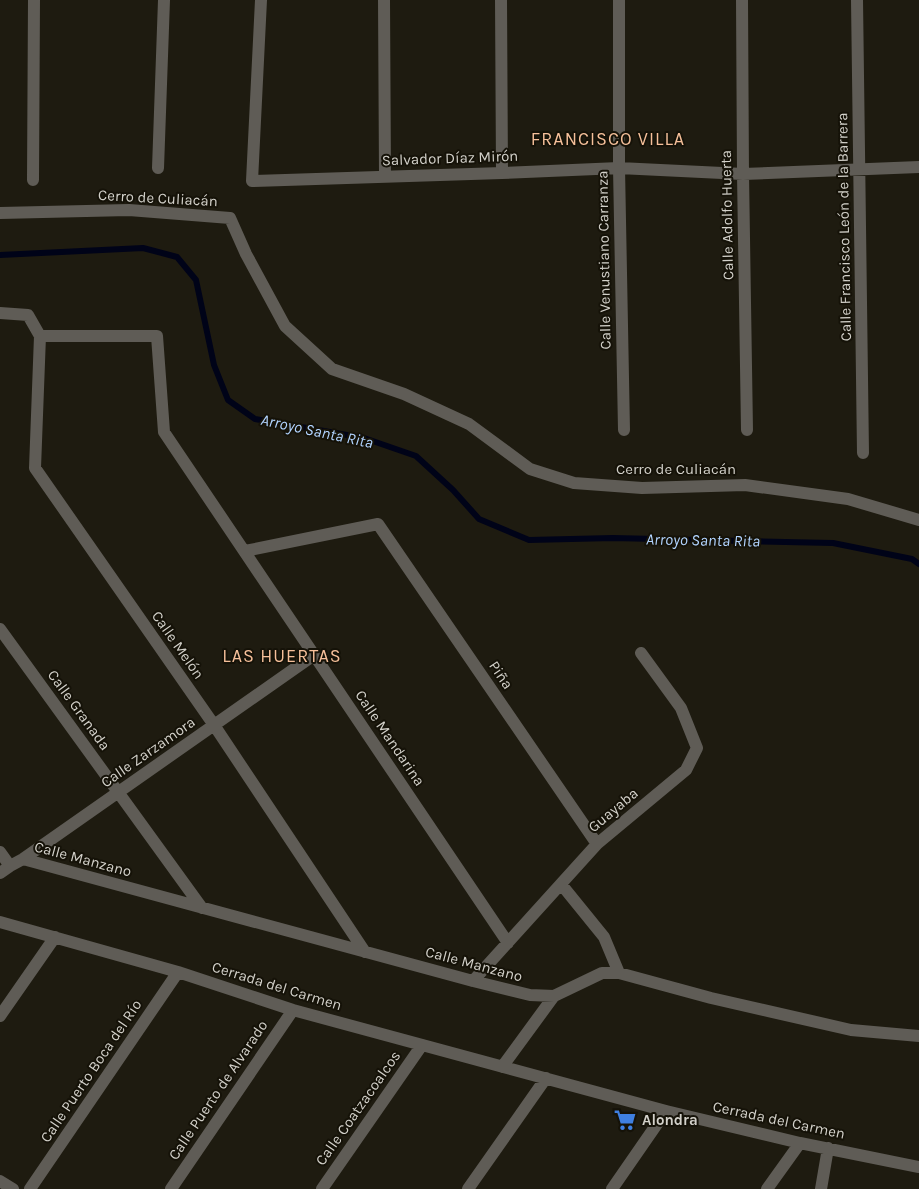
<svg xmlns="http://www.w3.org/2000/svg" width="919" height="1189" font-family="Karla,sans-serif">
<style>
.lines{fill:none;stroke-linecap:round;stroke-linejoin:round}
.stream{stroke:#000318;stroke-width:6}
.minor{stroke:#5f5c56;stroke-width:12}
.tertiary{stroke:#5f5c56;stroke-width:12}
.labels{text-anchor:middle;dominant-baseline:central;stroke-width:4;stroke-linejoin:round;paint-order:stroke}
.street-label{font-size:15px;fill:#d3d1ca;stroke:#151208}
.poi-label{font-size:15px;font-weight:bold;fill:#d3d1ca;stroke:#151208;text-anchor:start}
.water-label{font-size:16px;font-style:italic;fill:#b2d4ff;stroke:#151208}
.quarter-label{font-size:18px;letter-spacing:1px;fill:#f6c09a;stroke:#151208}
</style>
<rect width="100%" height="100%" fill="#1e1b10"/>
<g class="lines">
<path class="stream" d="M0,255L143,248L177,257L196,280L214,365L228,400L255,419L364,438L416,456L453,490L479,519L529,540L613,538L833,543L912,559L919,564"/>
<path class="minor" d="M261,0L252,181L502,173L619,168L743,174L919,167
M384,0L385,176
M501,0L502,173
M619,0V168L624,430
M742,0L743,174L747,430
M857,0L863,453
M158,168L164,0
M33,180L34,0
M0,213L129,210L230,218L246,254L285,326L332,369L404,394L469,424L530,469L574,483L642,488L745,485L848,499L919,520
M0,313L28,315L40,336H157L164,432L508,943
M40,336L35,468L214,725L365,952
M245,551L378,524L597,844
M0,629L202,908
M0,852L10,866
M23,859L473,981L530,995L554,996L602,973H619L711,998L851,1030L919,1036
M0,873L10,866L23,859L314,655
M561,884L604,937L619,973
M0,922L178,972L293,1010L666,1111L800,1143L919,1167
M473,981L597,844L686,770L697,748L681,708L641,653
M0,1016L55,937
M502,1067L554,996
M30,1189L178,972
M171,1189L293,1010
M322,1189L422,1045
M468,1189L546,1078
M612,1189L666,1111
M767,1189L800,1143
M821,1189L828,1148"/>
<path class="tertiary" d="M0,1181L13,1189"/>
</g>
<defs>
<g id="supermarket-bare" transform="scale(1.725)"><path d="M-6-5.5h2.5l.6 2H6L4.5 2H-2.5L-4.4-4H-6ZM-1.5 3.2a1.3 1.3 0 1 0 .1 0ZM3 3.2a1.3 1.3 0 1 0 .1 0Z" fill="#3f7fe0" stroke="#151208" stroke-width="2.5" paint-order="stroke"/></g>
</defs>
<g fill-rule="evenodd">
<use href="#supermarket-bare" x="625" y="1120"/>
</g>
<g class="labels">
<g class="street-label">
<text transform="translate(450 158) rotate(-2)">Salvador Díaz Mirón</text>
<text transform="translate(158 198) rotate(3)">Cerro de Culiacán</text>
<text transform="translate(727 215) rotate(-91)">Calle Adolfo Huerta</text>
<text transform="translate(844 227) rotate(-91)">Calle Francisco León de la Barrera</text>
<text transform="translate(604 260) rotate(-91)">Calle Venustiano Carranza</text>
<text x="676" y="469">Cerro de Culiacán</text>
<text transform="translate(178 645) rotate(55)">Calle Melón</text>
<text transform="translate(501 675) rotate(56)">Piña</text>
<text transform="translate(79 710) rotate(54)">Calle Granada</text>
<text transform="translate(390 738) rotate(56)">Calle Mandarina</text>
<text transform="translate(148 752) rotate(-35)">Calle Zarzamora</text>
<text transform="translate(613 810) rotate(-40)">Guayaba</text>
<text transform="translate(83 859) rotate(15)">Calle Manzano</text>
<text transform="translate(474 964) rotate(15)">Calle Manzano</text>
<text transform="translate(277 986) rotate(17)">Cerrada del Carmen</text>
<text transform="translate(91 1071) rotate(-56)">Calle Puerto Boca del Río</text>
<text transform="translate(218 1090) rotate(-56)">Calle Puerto de Alvarado</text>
<text transform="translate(358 1108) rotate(-55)">Calle Coatzacoalcos</text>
<text transform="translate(779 1120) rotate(12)">Cerrada del Carmen</text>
</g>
<g class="poi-label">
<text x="642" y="1120">Alondra</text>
</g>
<g class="water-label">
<text transform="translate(317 431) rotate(12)">Arroyo Santa Rita</text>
<text transform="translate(703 540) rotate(1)">Arroyo Santa Rita</text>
</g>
<g class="quarter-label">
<text x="608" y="139">FRANCISCO VILLA</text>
<text x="282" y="656">LAS HUERTAS</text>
</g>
</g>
</svg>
